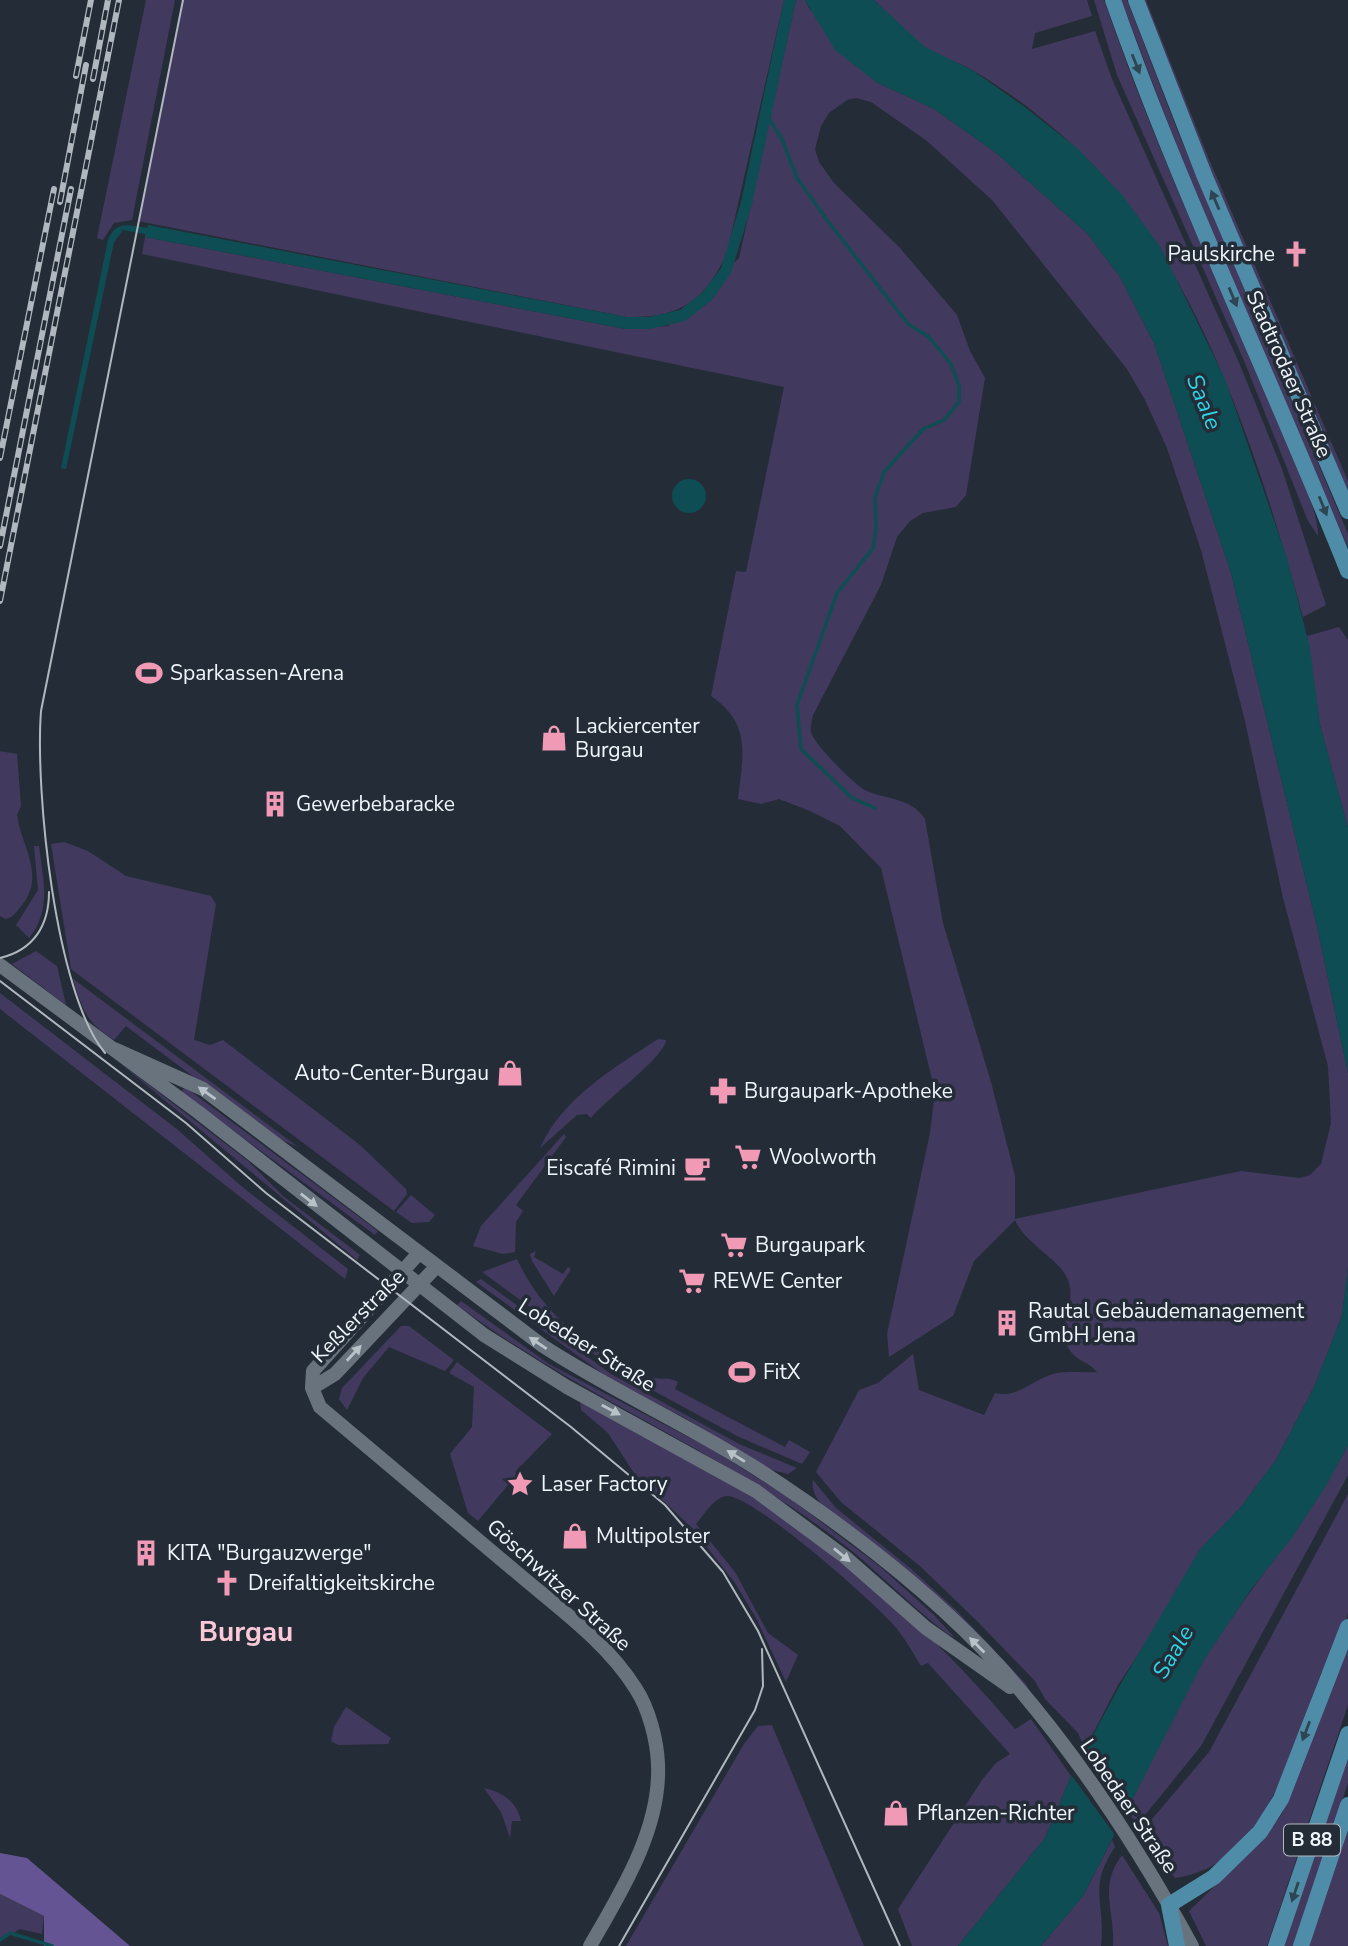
<svg xmlns="http://www.w3.org/2000/svg" width="1348" height="1946" font-family="'Nunito Sans',sans-serif">
<style>
.green{fill:#42395e;fill-rule:evenodd}
.forest{fill:#645494}
.water{fill:#0f4d54}
.pier{fill:#242d37}
.lines{fill:none;stroke-linecap:round;stroke-linejoin:round}
.stream{stroke:#0f4d54;stroke-width:3.5}
.secondary{stroke:#69737e;stroke-width:14}
.primary{stroke:#4e8ca7;stroke-width:16}
.tram{stroke:#b0b7bf;stroke-width:2}
.rail-casing{stroke:#b0b7bf;stroke-width:6}
.rail{stroke:#242d37;stroke-width:3.5;stroke-dasharray:10;stroke-linecap:butt}
.oneway{fill:#2e4553}
.oneway2{fill:#b9c1c9}
.labels{text-anchor:middle;dominant-baseline:central;stroke-width:7;stroke-linejoin:round;paint-order:stroke}
.shield{fill:#242d37;stroke:#b2b9c0;stroke-width:2}
.shield-label{font-size:19px;font-weight:bold;fill:#eff5fb}
.poi-label{font-size:21px;fill:#eff5fb;stroke:#242d37;text-anchor:start}
.street-label{font-size:21px;fill:#eff5fb;stroke:#242d37}
.water-label{font-size:23px;font-style:italic;fill:#2bd6e7;stroke:#242d37}
.district-label{font-size:28px;font-weight:bold;fill:#fac8d6;stroke:#242d37}
</style>
<rect width="100%" height="100%" fill="#242d37"/>
<path class="green" d="M146,0H175L132,220L114,223L103,240L97,238Z
M183,0H784L727,253C705,301 680,318 627,317L138,221Z
M796,0H805L809,8L876,82L934,109L995,152L1087,233L1120,277L1154,343L1231,573L1317,926L1348,1073V1268L1342,1316L1315,1385L1276,1460L1240,1508L1200,1550L1155,1629L1118,1685L1085,1749L1078,1733L1045,1699L1035,1681L979,1623L920,1566L841,1502L816,1472L859,1390L878,1383L913,1354L919,1390L984,1415L995,1393C1019,1399 1035,1377 1057,1373C1070,1371 1084,1373 1097,1372C1090,1363 1078,1361 1071,1352C1053,1329 1078,1304 1068,1280C1060,1259 1026,1245 1015,1220L974,1261L953,1316L889,1357L887,1334L930,1133L935,1092L881,868L840,826L810,811L779,799L761,804L738,799C743,756 752,724 711,696L736,571L746,572L784,387L142,254L145,237L626,329L668,326L739,258ZM856,98L871,102L927,141L992,200L1127,369L1145,400L1167,448L1201,550L1245,721L1283,898L1328,1066L1331,1123L1321,1164L1310,1175L1300,1178L1241,1171L1015,1219V1176L991,1082L943,923L925,819C912,798 888,800 867,791C856,787 814,744 811,732C810,727 812,720 813,715L881,585L897,537L910,521L923,513L956,507L966,495L985,378L970,351L957,315L900,248L834,183L819,162L815,149L821,126L829,113L847,100Z
M874,0H1087L1092,16L1035,33L1032,49L1095,31L1112,79L1240,365L1282,469L1326,605L1303,617C1260,461 1198,262 1078,150C1047,121 1009,91 972,70C957,61 939,57 924,47C906,35 890,15 874,0Z
M1094,0H1104C1149,132 1208,259 1263,387C1277,420 1319,504 1318,536L1308,521L1245,363L1117,75Z
M1121,0H1127L1180,137L1348,534V548L1188,175Z
M1143,0H1146L1208,157L1348,481V494L1205,158Z
M1339,627L1348,640V828L1320,725L1307,636Z
M0,751L17,754L21,806L17,815C21,846 46,875 22,905C17,911 14,917 6,919L0,916Z
M64,842L88,851L126,876L211,896L216,904L194,1040L210,1045L223,1040L360,1145L406,1189L407,1194L394,1211L71,969L51,844Z
M34,846H39C43,879 52,910 29,938L16,925L38,890Z
M36,951L57,966L66,1005L12,964Z
M72,978L298,1147L271,1135L126,1026L114,1040C84,1020 84,1011 72,978Z
M0,993L178,1130L240,1185L348,1269L345,1279L0,1009Z
M658,1039L666,1040C664,1058 606,1099 591,1118L587,1114L577,1115L540,1148C563,1097 613,1069 658,1039Z
M115,1059L248,1161L283,1196L360,1255L357,1260Z
M185,1087L378,1231L375,1235L181,1092Z
M564,1134L566,1137L516,1205L523,1211L516,1222L515,1252L503,1254L473,1246L481,1226Z
M411,1195L435,1215L429,1222L412,1223L396,1212Z
M536,1251L534,1257L563,1274L568,1267L571,1269L554,1296L532,1261L530,1254Z
M517,1259C542,1314 591,1353 647,1376C658,1381 668,1376 678,1382L675,1389L785,1447L789,1440L810,1452L802,1464L737,1436L617,1371L482,1272Z
M481,1279L611,1374L739,1444L797,1468L788,1474L772,1470L685,1418L610,1379L476,1282Z
M461,1301L549,1364L711,1449L788,1497L878,1565L934,1615L954,1637C941,1633 874,1569 857,1555C734,1455 584,1400 457,1305Z
M401,1326H409L454,1360L445,1371L389,1347L363,1378L347,1410L339,1399L342,1388Z
M457,1362L552,1434L515,1472L517,1474L478,1521L468,1513L450,1454L472,1427L474,1387L449,1373Z
M580,1402C631,1430 685,1455 735,1485C841,1548 936,1635 1015,1729L1031,1719L1071,1776L1045,1838L958,1946H912L898,1909L982,1780L996,1763L1010,1754L928,1663L921,1666C912,1651 903,1635 891,1622C869,1598 754,1496 727,1496C715,1496 703,1516 696,1524L735,1572L768,1633L798,1655L786,1682L756,1618L735,1583L692,1528L634,1473L608,1433L581,1410Z
M1348,1445V1475L1201,1746L1137,1825L1127,1810C1153,1760 1175,1705 1205,1658C1251,1585 1308,1521 1348,1445Z
M813,1480L836,1508L910,1568L957,1611L1026,1684L1033,1697C979,1644 926,1590 869,1540C852,1525 808,1507 813,1480Z
M1348,1494C1348,1530 1348,1579 1348,1612C1345,1634 1328,1656 1320,1676C1292,1747 1266,1866 1175,1878L1141,1832L1209,1752Z
M1348,1645V1705L1267,1946H1206L1189,1911L1260,1842L1282,1814Z
M346,1707L391,1738L388,1744L338,1745L331,1741L334,1727Z
M772,1725L864,1946H626L744,1744L758,1726Z
M1348,1757V1783L1293,1946H1284Z
M484,1788C503,1792 517,1802 521,1821H512L510,1838L501,1812Z
M1348,1827V1946H1309Z
M1112,1840L1115,1847C1087,1888 1106,1903 1101,1946H1041L1083,1896Z
M1122,1855L1159,1913L1168,1946H1113C1115,1910 1098,1887 1122,1855Z
M0,1894L44,1916L42,1934L20,1929L0,1941Z"/>
<path class="forest" d="M0,1853L27,1858L130,1946H44V1916L0,1894Z"/>
<path class="water" d="M784,0H796L752,204L731,273L712,300L685,321L649,329H626L145,237V234L123,230L114,242L66,469L61,468L108,240C116,220 129,225 147,228L148,225L627,317H649L680,310L703,292L721,268L741,202Z
M805,0H874L925,47L972,70L1022,105L1077,148L1123,196L1161,248L1225,379L1287,558L1310,648L1320,725L1348,828V1073L1317,926L1231,573L1154,343L1120,277L1087,233L995,152L934,109L876,82L835,50Z
M672 496a17 17 0 1 1 34 0a17 17 0 1 1-34 0Z
M1348,1268V1445L1326,1486L1291,1539L1252,1588L1204,1660L1083,1896L1041,1946H958L1045,1838L1071,1776L1120,1685L1200,1549L1240,1508L1276,1460L1315,1385L1342,1316Z"/>
<path class="pier" d="M1081,1750L1128,1815L1117,1838L1069,1772Z"/>
<g class="lines">
<path class="stream" d="M769,119L782,139L797,178L827,220L908,324L929,337L951,364L959,386V402L944,420L923,429L884,472L875,498L876,528L873,548L837,593L797,705L801,749L852,798L875,808
M0,1940L10,1933L52,1946"/>
<path class="secondary" d="M0,965L198,1112L484,1335L567,1387L756,1491L845,1557L926,1628L1010,1687
M114,1049L203,1089L543,1346C612,1391 689,1425 759,1470C845,1526 930,1590 1000,1667C1075,1751 1138,1847 1192,1946
M419,1253L313,1371L312,1388L320,1407C385,1462 450,1516 515,1571C557,1607 606,1641 636,1689C649,1709 657,1740 658,1764C661,1829 621,1892 590,1946
M312,1388L335,1374L436,1267"/>
<path class="primary" d="M1113,0C1181,194 1272,380 1348,571
M1136,0L1205,177L1348,511
M1177,1946L1169,1905L1214,1877L1260,1832L1281,1799L1348,1627
M1276,1946L1348,1734
M1301,1946L1348,1805"/>
<path class="tram" d="M0,958C34,950 49,925 49,892
M0,981L186,1123L266,1193L571,1427L665,1505L723,1572L758,1631L900,1946
M105,1053C55,993 35,790 41,711L183,0
M619,1946L755,1710L763,1686L762,1649"/>
<g class="rail-casing">
<path id="rail" d="M76,76L91,0
M93,79L108,0
M60,202L86,65
M0,458L54,189
M0,546L71,189
M0,601L119,0"/>
</g>
<use href="#rail" class="rail"/>
</g>
<defs><path id="oneway-solid" d="M-6-.8H1V-3.2L6.5 0L1 3.2V.8H-6Z" transform="scale(1.75)"/></defs>
<g class="oneway">
<use href="#oneway-solid" transform="translate(1136 64) rotate(68)"/>
<use href="#oneway-solid" transform="translate(1215 200) rotate(-113)"/>
<use href="#oneway-solid" transform="translate(1233 297) rotate(67)"/>
<use href="#oneway-solid" transform="translate(1323 506) rotate(68)"/>
<use href="#oneway-solid" transform="translate(1306 1731) rotate(111)"/>
<use href="#oneway-solid" transform="translate(1295 1892) rotate(109)"/>
</g>
<g class="oneway2">
<use href="#oneway-solid" transform="translate(207 1093) rotate(-145)"/>
<use href="#oneway-solid" transform="translate(309 1200) rotate(38)"/>
<use href="#oneway-solid" transform="translate(538 1343) rotate(-146)"/>
<use href="#oneway-solid" transform="translate(354 1353) rotate(-47)"/>
<use href="#oneway-solid" transform="translate(611 1410) rotate(28)"/>
<use href="#oneway-solid" transform="translate(736 1456) rotate(-148)"/>
<use href="#oneway-solid" transform="translate(842 1555) rotate(39)"/>
<use href="#oneway-solid" transform="translate(977 1645) rotate(-135)"/>
</g>
<defs>
<g id="church-bare" transform="scale(2.1)"><path d="M-1.2-6h2.4v3.5h3.3v2.4h-3.3V6h-2.4V-.1h-3.3v-2.4h3.3Z" fill="#f09ab5" stroke="#242d37" stroke-width="2.5" paint-order="stroke"/></g>
<g id="stadium-bare" transform="scale(2.1)"><path d="M0-5a6.5 5 0 1 0 0 10a6.5 5 0 1 0 0-10ZM-3.5-1.8h7v3.6h-7Z" fill="#f09ab5" stroke="#242d37" stroke-width="2.5" paint-order="stroke"/></g>
<g id="shop-bare" transform="scale(2.1)"><path d="M-5-2.5h2.3a2.7 3.5 0 0 1 5.4 0H5L5.5 6h-11ZM-1.5-2.5h3a1.5 2.3 0 0 0-3 0Z" fill="#f09ab5" stroke="#242d37" stroke-width="2.5" paint-order="stroke"/></g>
<g id="building-bare" transform="scale(2.1)"><path d="M-4-6H4V6H1V3H-1V6H-4ZM-2.5-4.3h1.7v1.8h-1.7ZM.8-4.3h1.7v1.8H.8ZM-2.5-1h1.7V.8h-1.7ZM.8-1h1.7V.8H.8Z" fill="#f09ab5" stroke="#242d37" stroke-width="2.5" paint-order="stroke"/></g>
<g id="pharmacy-bare" transform="scale(2.1)"><path d="M-2-6h4v4h4v4h-4v4h-4v-4h-4v-4h4Z" fill="#f09ab5" stroke="#242d37" stroke-width="2.5" paint-order="stroke"/></g>
<g id="supermarket-bare" transform="scale(2.1)"><path d="M-6-5.5h2.5l.6 2H6L4.5 2H-2.5L-4.4-4H-6ZM-1.5 3.2a1.3 1.3 0 1 0 .1 0ZM3 3.2a1.3 1.3 0 1 0 .1 0Z" fill="#f09ab5" stroke="#242d37" stroke-width="2.5" paint-order="stroke"/></g>
<g id="cafe-bare" transform="scale(2.1)"><path d="M-5.5-4.5H6V0H3Q3 3.5 0 3.5H-2.5Q-5.5 3.5-5.5 0ZM3-3.2v2h1.7v-2ZM-6 4.5H4V6H-6Z" fill="#f09ab5" stroke="#242d37" stroke-width="2.5" paint-order="stroke"/></g>
<g id="sight-bare" transform="scale(2.1)"><path d="M0-6L1.8-2.2L6-1.7L2.9 1.2L3.7 5.4L0 3.3L-3.7 5.4L-2.9 1.2L-6-1.7L-1.8-2.2Z" fill="#f09ab5" stroke="#242d37" stroke-width="2.5" paint-order="stroke"/></g>
</defs>
<g fill-rule="evenodd">
<use href="#church-bare" x="1296" y="254"/>
<use href="#stadium-bare" x="149" y="673"/>
<use href="#shop-bare" x="554" y="738"/>
<use href="#building-bare" x="275" y="804"/>
<use href="#shop-bare" x="510" y="1073"/>
<use href="#pharmacy-bare" x="723" y="1091"/>
<use href="#supermarket-bare" x="748" y="1157"/>
<use href="#cafe-bare" x="697" y="1168"/>
<use href="#supermarket-bare" x="734" y="1245"/>
<use href="#supermarket-bare" x="692" y="1281"/>
<use href="#building-bare" x="1007" y="1323"/>
<use href="#stadium-bare" x="742" y="1372"/>
<use href="#sight-bare" x="520" y="1484"/>
<use href="#shop-bare" x="575" y="1536"/>
<use href="#building-bare" x="146" y="1553"/>
<use href="#church-bare" x="227" y="1583"/>
<use href="#shop-bare" x="896" y="1813"/>
</g>
<g class="labels">
<rect class="shield" x="1284" y="1824.5" width="56" height="31" rx="5"/>
<g class="shield-label">
<text x="1312" y="1840">B 88</text>
</g>
<g class="poi-label">
<text x="1275" y="254" text-anchor="end">Paulskirche</text>
<text x="170" y="673">Sparkassen-Arena</text>
<text x="575" y="726">Lackiercenter<tspan x="575" dy="24">Burgau</tspan></text>
<text x="296" y="804">Gewerbebaracke</text>
<text x="489" y="1073" text-anchor="end">Auto-Center-Burgau</text>
<text x="744" y="1091">Burgaupark-Apotheke</text>
<text x="769" y="1157">Woolworth</text>
<text x="676" y="1168" text-anchor="end">Eiscafé Rimini</text>
<text x="755" y="1245">Burgaupark</text>
<text x="713" y="1281">REWE Center</text>
<text x="1028" y="1311">Rautal Gebäudemanagement<tspan x="1028" dy="24">GmbH Jena</tspan></text>
<text x="763" y="1372">FitX</text>
<text x="541" y="1484">Laser Factory</text>
<text x="596" y="1536">Multipolster</text>
<text x="167" y="1553">KITA "Burgauzwerge"</text>
<text x="248" y="1583">Dreifaltigkeitskirche</text>
<text x="917" y="1813">Pflanzen-Richter</text>
</g>
<g class="street-label">
<text transform="translate(1289 374) rotate(66)">Stadtrodaer Straße</text>
<text transform="translate(358 1316) rotate(-45)">Keßlerstraße</text>
<text transform="translate(587 1345) rotate(32)">Lobedaer Straße</text>
<text transform="translate(559 1585) rotate(42)">Göschwitzer Straße</text>
<text transform="translate(1129 1806) rotate(56)">Lobedaer Straße</text>
</g>
<g class="water-label">
<text transform="translate(1204 402) rotate(68)">Saale</text>
<text transform="translate(1173 1652) rotate(-59)">Saale</text>
</g>
<g class="district-label">
<text x="246" y="1632">Burgau</text>
</g>
</g>
</svg>
